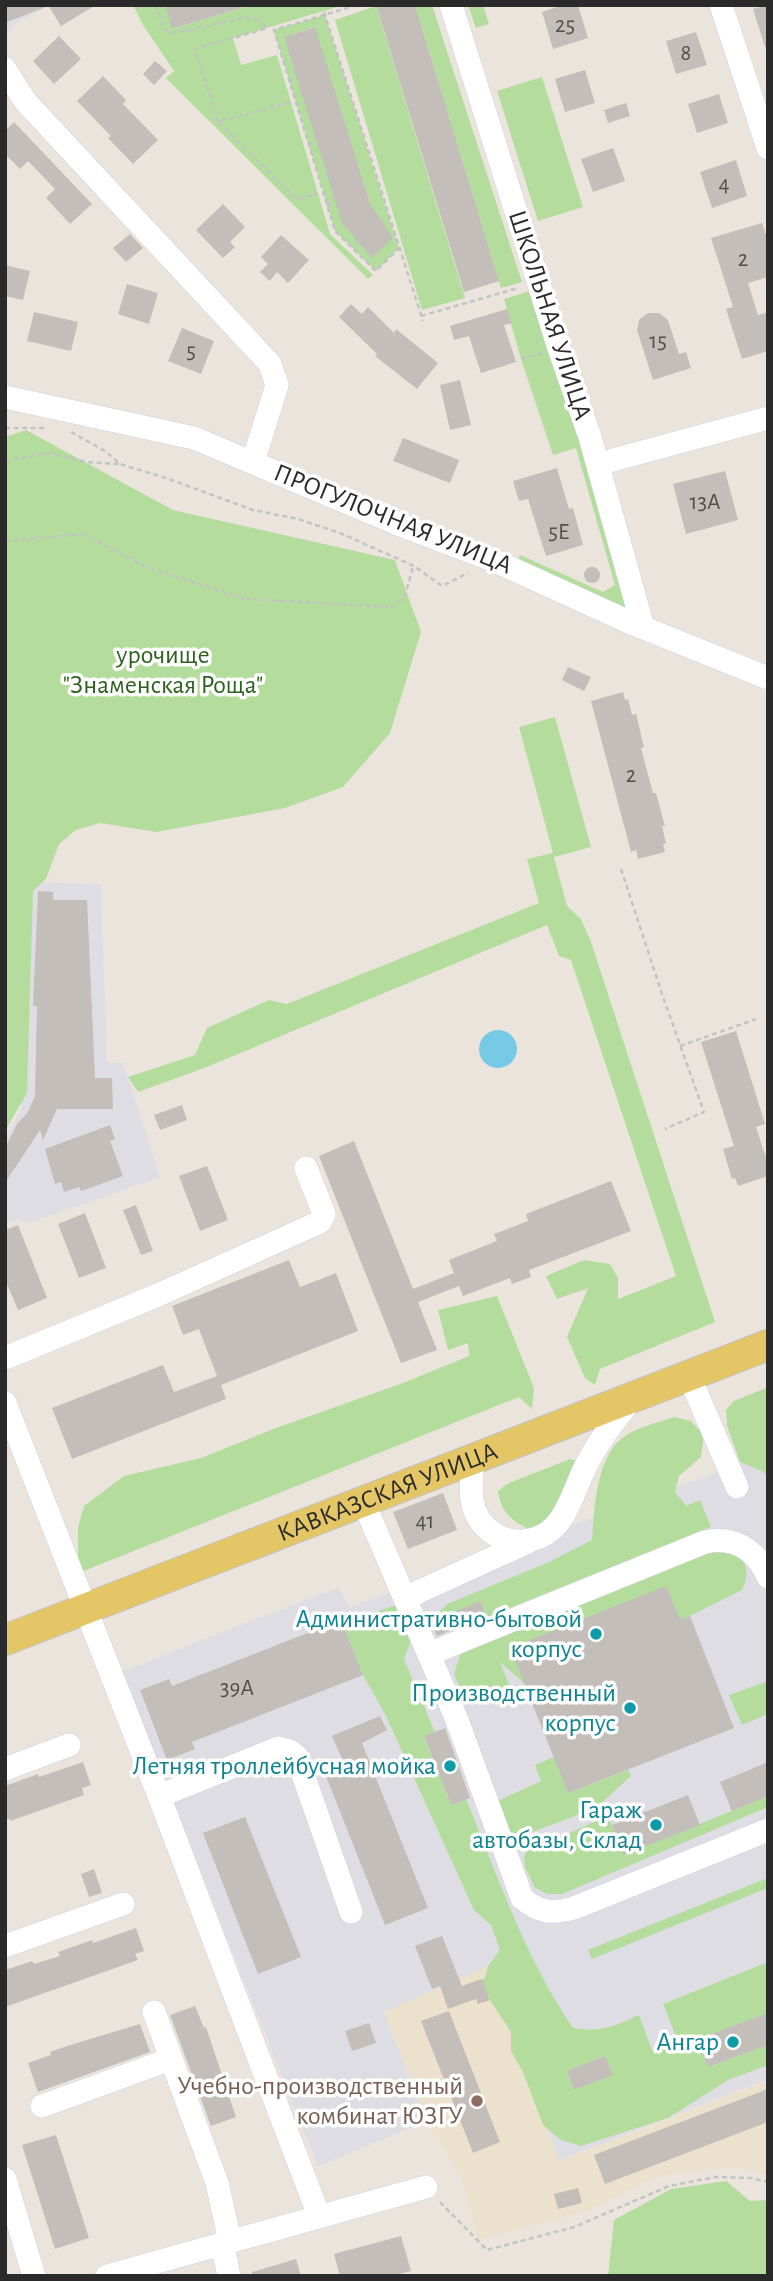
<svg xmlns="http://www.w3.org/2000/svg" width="773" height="2281" font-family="'Alegreya Sans',sans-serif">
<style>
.industrial{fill:#dedde3}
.education{fill:#ebe1cd}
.green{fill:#b4dd9d;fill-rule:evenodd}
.water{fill:#77cae5}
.building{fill:#c3beb9}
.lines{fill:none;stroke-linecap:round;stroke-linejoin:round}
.minor-casing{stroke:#cfd2dd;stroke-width:24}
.major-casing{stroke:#c3c3c3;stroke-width:32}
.path{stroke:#c3c3c3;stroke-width:2.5;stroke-dasharray:5 3.5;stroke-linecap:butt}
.minor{stroke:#fff;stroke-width:23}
.major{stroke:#e5c667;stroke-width:30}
.culture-dot{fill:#0f9aa8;stroke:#fff;stroke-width:2.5}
.education-dot{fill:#8d6e63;stroke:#fff;stroke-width:2.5}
.labels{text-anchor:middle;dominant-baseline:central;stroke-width:7;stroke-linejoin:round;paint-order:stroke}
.number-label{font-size:23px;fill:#504f4e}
.street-label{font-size:26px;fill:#2a2a2a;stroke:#fff}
.park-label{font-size:26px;fill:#2e611f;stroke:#fff}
.culture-label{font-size:26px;fill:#0d838f;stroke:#fff;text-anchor:end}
.education-label{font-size:26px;fill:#785e54;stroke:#fff;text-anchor:end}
</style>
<rect width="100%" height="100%" fill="#ebe4dd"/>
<path class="industrial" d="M5,5H51L14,24L5,37Z
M29,882L101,884L107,1062L123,1063L160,1177L29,1223L19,1219L5,1224V1136L21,1111Z
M765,1455L768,1461V2079L558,2161L485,1968L384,2012L427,2121L318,2166L121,1672L338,1587L350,1607Z"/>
<path class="education" d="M488,1966L493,1987L559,2161L768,2081V2173L761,2174L734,2167L671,2174L647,2181L587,2211L478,2240L461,2177L427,2121L384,2012Z"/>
<path class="green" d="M133,5H165L173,29L251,5H344L233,38L241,65L277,55L330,234L373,275L368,279L166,78L174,71L143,25Z
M379,5H387L377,9L465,298L422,310L335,20Z
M415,5H432L522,282L501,288Z
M468,5H483L489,24L476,28Z
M325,15L399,248L376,271L335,231L274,30ZM314,27L370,203L284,37Z
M542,77L583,207L538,221L497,91Z
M540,288L639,616L512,574L520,555L603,592L615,585L576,448L553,455L521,359L504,299Z
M26,430L173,510L395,560L421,632L390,733L343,787L285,808L157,832L100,823L76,830L59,844L46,879L33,891L27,1093L5,1131V437Z
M555,717L591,847L554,857L567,906L581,919L591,942L715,1322L600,1369L595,1385L585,1378L567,1337L588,1288L557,1299L546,1276L584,1260L610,1264L618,1278V1299L676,1276L571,960L559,956L547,925L207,1067L138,1092L128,1077L195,1055L207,1028L269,1000L287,1004L539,903L527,859L553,853L519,727Z
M497,1296L534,1388L532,1409L519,1397L81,1572L78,1560V1528L84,1506L124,1476L201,1458L276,1428L403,1383L469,1356L468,1343L448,1350L438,1310Z
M768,1387V1479L764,1472L740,1462L727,1426L726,1410L734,1401Z
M674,1417L691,1421L704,1435L701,1457L679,1476L675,1492L686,1506L700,1500L711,1527L487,1617L481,1602L431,1621L447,1604L549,1562L592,1540C594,1511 596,1462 619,1441C632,1428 657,1423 674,1417Z
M570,1459L579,1462L556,1518L530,1530C512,1521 500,1511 498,1491L507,1484Z
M716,1549L736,1551C748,1565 749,1574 742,1590L690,1616L525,1684L500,1662L511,1690L483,1702L462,1693L454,1674L461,1652Z
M397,1605L412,1638L404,1659L435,1732L424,1737L451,1805L466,1799C498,1877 525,1958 573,2028C602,2033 613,2026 639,2015L652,2050L677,2039L663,2004L768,1962V2013L697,2039L708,2067L768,2045V2065L728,2080L668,2118L581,2146L561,2140L543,2125L523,2072L511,2051V2032L490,2000L482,1979L485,1978L488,1966L500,1950L491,1925L474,1910L385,1714L363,1675L342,1622ZM605,2056L612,2075L574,2090L567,2071Z
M768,1681V1714L742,1725L729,1695Z
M554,1757L568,1793L628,1770L631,1776L596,1808L519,1837L507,1829L498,1801L541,1781L535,1765Z
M768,1796V1807L562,1894H548L535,1888L525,1867L524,1857L527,1848L538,1842L553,1840L608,1816L624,1855Z
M768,1878V1888L592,1959L588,1950Z
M726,2181L750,2201L768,2200V2276H608L614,2220L671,2189Z"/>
<path class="water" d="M479 1049a19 19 0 1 1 38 0a19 19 0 1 1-38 0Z"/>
<path class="building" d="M5,5H48V6L5,23Z
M48,5H96L61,26Z
M165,5H240L241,8L172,29Z
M387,5H415L499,281L464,292L377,8Z
M563,5H578L588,38L553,49L542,12Z
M768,5V46L765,47L753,9Z
M315,27L370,203L393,238L372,258L342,223L284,37Z
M696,32L707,65L676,74L666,41Z
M59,36L81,59L54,84L33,61Z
M155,61L167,71L154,85L143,74Z
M585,70L595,103L565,112L555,79Z
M103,76L126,100L123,104L158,140L133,164L108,138L111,136L77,101Z
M719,94L728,123L697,133L688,104Z
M626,103L630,116L608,123L604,110Z
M14,122L92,204L70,224L46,198L55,189L28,161L20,169L5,154V131Z
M613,148L625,181L593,192L581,159Z
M736,160L747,196L712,208L700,172Z
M223,204L245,227L230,242L235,247L223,258L196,230Z
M762,223L768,241V277L748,283L758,315L768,312V351L742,359L726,309L733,307L711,238Z
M130,234L143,248L126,262L113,248Z
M281,235L309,260L288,283L277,272L270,281L260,272L268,264L261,257Z
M5,265L30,271L23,300L5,296Z
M127,284L158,293L149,324L118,314Z
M351,304L362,314L368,307L394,333L396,329L438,363L417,389L375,356L377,354L339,317Z
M507,309L512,323L504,325L516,362L481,373L469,336L454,340L450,326Z
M34,312L78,322L71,351L27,341Z
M648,313H659L668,320L679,354L686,352L691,368L653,380L637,330L639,320Z
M182,328L214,341L201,374L168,361Z
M460,380L471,425L450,430L440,385Z
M403,438L459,460L450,483L393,461Z
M557,468L569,509L573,508L583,545L546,556L528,499L519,501L513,481Z
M725,471L738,520L686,534L673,484Z
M584 575a8 8 0 1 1 16 0a8 8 0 1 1-16 0Z
M568,667L591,677L584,691L562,680Z
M623,692L625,700L628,699L632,715L636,714L644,747L641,748L653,793H656L665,826H662L666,843L663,844L665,852L638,859L636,850L631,852L591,701Z
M38,891L53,892V900H87L95,1078H112L113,1109H57L43,1140L40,1130L5,1183V1148L17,1124L28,1112L35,1096L37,1006H33Z
M736,1031L765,1124L756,1127L768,1164V1176L738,1186L735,1178L732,1179L723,1149L734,1146L701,1042Z
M182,1105L187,1120L160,1130L154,1115Z
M110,1125L115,1139L110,1141L123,1176L81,1191L79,1187L64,1192L61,1182L55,1184L45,1149Z
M354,1141L413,1289L454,1273L449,1260L497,1241L494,1234L528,1221L526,1214L611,1181L631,1231L529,1270L531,1277L512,1284L510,1278L463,1296L459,1286L418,1302L437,1350L401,1363L319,1156Z
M207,1166L228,1220L200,1231L179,1176Z
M136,1205L153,1251L141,1255L123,1210Z
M85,1213L106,1268L79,1278L58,1224Z
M18,1225L47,1298L18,1310L5,1279V1230Z
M289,1260L300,1287L336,1273L358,1331L221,1385L226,1399L72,1459L52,1408L163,1365L174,1392L217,1376L199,1329L183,1335L172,1306Z
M443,1493L457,1530L408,1549L393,1512Z
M666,1586L680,1619L690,1616L734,1728L568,1793L510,1648Z
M481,1601L486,1616L437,1636L431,1621Z
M341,1620L363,1675L192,1742L195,1749L167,1760L140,1690L169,1679L172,1686Z
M380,1716L387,1730L362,1743L428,1908L385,1925L324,1771L344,1763L332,1736Z
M445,1728L470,1798L451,1805L424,1736Z
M83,1762L91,1785L82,1788L84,1795L10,1821V1819L5,1820V1786L38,1774L39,1777Z
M768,1762V1796L732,1811L720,1782Z
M688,1795L700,1825L623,1855L612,1825Z
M245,1817L301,1957L258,1974L203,1833Z
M94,1869L102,1893L89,1897L81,1874Z
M136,1928L144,1951L135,1954L138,1960L5,2007V1970L32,1961L34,1964L60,1956L58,1952L92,1940L93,1943Z
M442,1936L462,1986L482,1979L490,2000L478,2004L476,1999L448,2009L440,1986L432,1989L415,1946Z
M195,2006L204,2028L206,2027L236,2117L211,2126L170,2015Z
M449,2011L500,2142L473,2153L421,2021Z
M768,2013V2045L708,2067L697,2039Z
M369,2023L376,2043L352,2051L345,2031Z
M140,2024L150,2052L38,2092L28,2063L51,2055L50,2052L67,2046Z
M605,2056L613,2075L574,2090L567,2071Z
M768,2089V2122L605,2184L594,2155Z
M56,2135L89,2238L55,2249L22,2145Z
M578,2188L582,2203L558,2209L554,2194Z
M401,2236L411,2271L392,2276H340L334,2254Z
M296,2259L301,2276H252V2272Z"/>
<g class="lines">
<g class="minor-casing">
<path id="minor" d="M451,5L559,348L590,437L643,627
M721,5L768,148
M5,69L25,101L270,364L277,385L253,462
M5,397L194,438L398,524L495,561L629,622L768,678
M598,464L768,418
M5,1358L158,1295L320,1222L324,1214L306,1168
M689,1376L737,1487
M5,1403L159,1796L319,2216
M473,1461C470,1488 467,1516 493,1533C504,1540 517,1543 530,1540C567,1533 572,1490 588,1462C600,1439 615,1420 631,1400
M363,1501L457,1720L522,1898C539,1913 552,1914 574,1908L768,1830
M405,1598L528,1542
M429,1654L705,1542C734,1536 756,1549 768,1577
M5,1769L69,1745
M159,1796L279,1748L290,1751L297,1757L351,1912
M5,1946L123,1904
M154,2012L217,2183L230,2241
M42,2106L171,2059
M5,2179L34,2276
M222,2243L229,2276
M107,2276L426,2187"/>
</g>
<g class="major-casing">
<g id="major">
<path id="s1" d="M5,1640L768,1345"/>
</g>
</g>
<path class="path" d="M155,5L166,31L175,33L246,17L259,21L268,28
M357,5L274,30L335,231L376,271L399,248
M324,12L423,321
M290,83L296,75
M291,102L218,122L297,199L318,194
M218,122L195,49L268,28
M309,146L316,138
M327,206L334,198
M355,251L357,240
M421,316L518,288
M521,359L542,353
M5,428H47
M71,432L105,451L120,464L166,478L253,510L298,519L340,533L414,566L442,586L468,573
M5,461L49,453L86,462L119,464
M5,541L82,534L149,568L245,599L393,607L405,596L413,567
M621,869L663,997L704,1112L665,1129
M680,1046L756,1019
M440,2202L487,2250L574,2227L669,2186L715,2177L751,2178L768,2182"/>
<use href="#minor" class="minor"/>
<use href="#major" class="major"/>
</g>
<g class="culture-dot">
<circle cx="596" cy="1634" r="7"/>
<circle cx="630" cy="1708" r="7"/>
<circle cx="450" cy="1766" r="7"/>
<circle cx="656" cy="1825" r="7"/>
<circle cx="733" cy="2042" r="7"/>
</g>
<circle class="education-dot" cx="477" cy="2101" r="7"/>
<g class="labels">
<g class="number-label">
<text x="565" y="25">25</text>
<text x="686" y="53">8</text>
<text x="724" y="184">4</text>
<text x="743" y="259">2</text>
<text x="658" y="341">15</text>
<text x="191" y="351">5</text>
<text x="705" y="502">13А</text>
<text x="559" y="532">5Е</text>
<text x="631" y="775">2</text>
<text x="425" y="1521">41</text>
<text x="237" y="1688">39А</text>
</g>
<g class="street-label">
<text transform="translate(550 315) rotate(72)">ШКОЛЬНАЯ УЛИЦА</text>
<text transform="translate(393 519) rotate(22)">ПРОГУЛОЧНАЯ УЛИЦА</text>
<text stroke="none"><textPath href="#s1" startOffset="410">КАВКАЗСКАЯ УЛИЦА</textPath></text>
</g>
<g class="park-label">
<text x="163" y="655">урочище<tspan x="163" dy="30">"Знаменская Роща"</tspan></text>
</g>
<g class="culture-label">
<text x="582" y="1619">Административно-бытовой<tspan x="582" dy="30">корпус</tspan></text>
<text x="616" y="1693">Производственный<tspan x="616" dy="30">корпус</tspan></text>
<text x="436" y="1766">Летняя троллейбусная мойка</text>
<text x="642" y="1810">Гараж<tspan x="642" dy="30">автобазы, Склад</tspan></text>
<text x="719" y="2042">Ангар</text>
</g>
<g class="education-label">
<text x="463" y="2086">Учебно-производственный<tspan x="463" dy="30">комбинат ЮЗГУ</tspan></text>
</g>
</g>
<rect width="773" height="2281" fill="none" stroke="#2a2a2a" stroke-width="14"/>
</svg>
